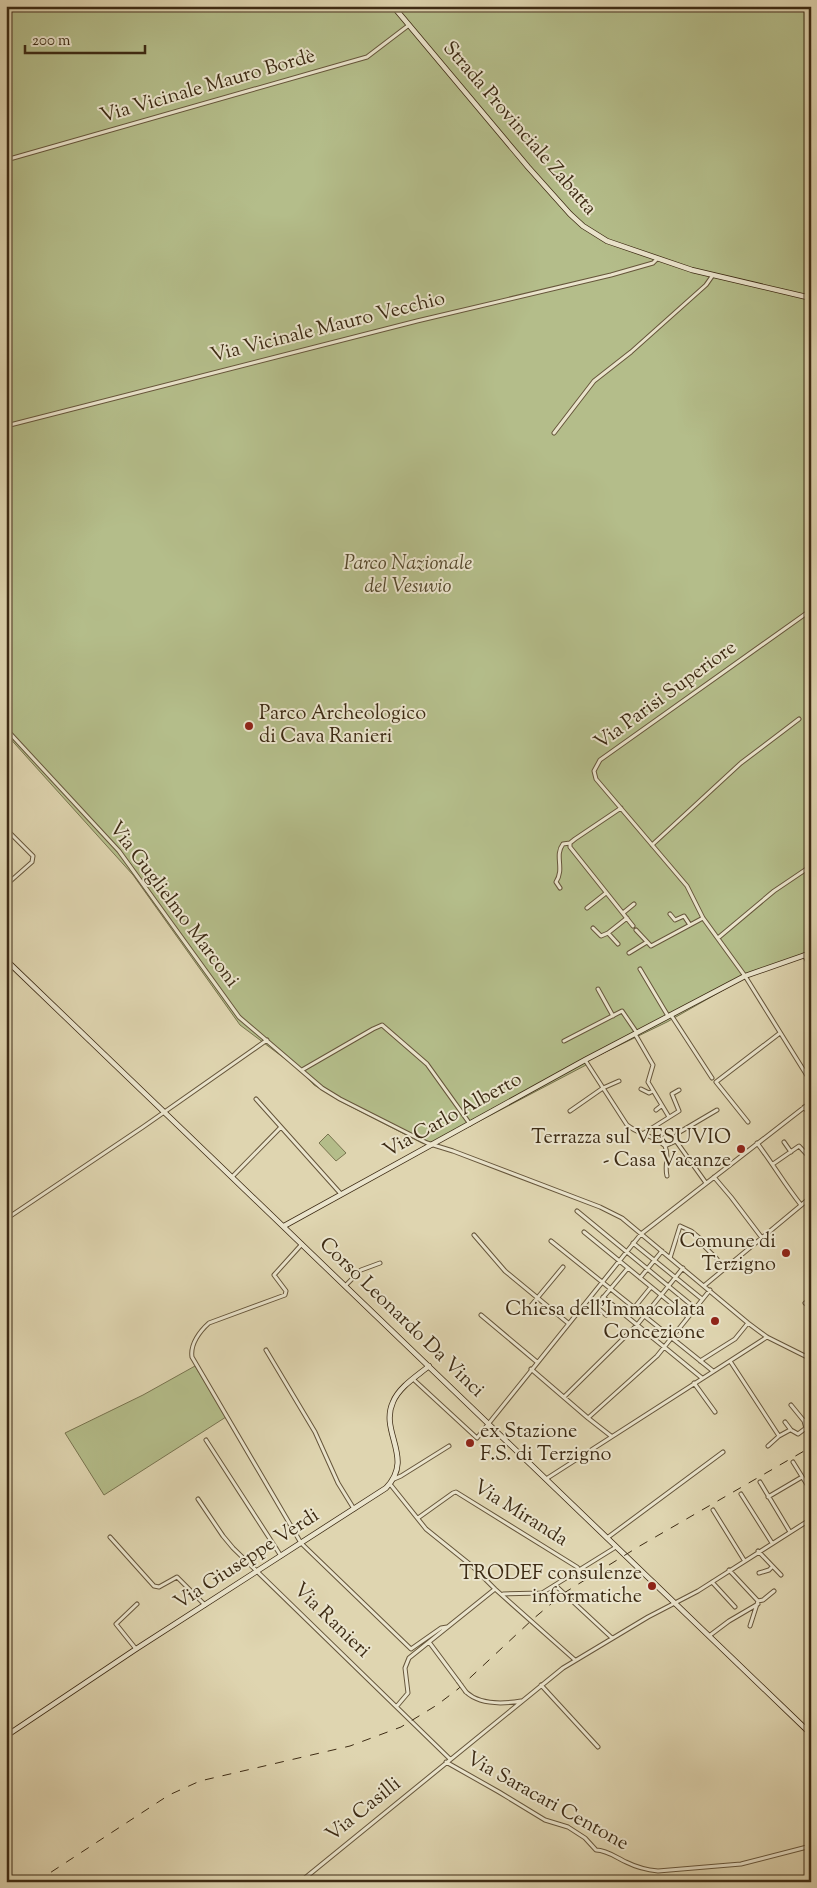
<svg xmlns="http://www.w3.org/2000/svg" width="817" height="1888" font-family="'Sorts Mill Goudy',serif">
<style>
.green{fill:#b4bd8a;stroke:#78744f}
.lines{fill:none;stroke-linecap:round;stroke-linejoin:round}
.street-casing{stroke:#66563b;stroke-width:5}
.secondary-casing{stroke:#3d2b14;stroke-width:6}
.street{stroke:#eae4cc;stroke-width:3}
.secondary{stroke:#eae4cc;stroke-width:4.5}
.rail{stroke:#3d2b14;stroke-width:1;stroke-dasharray:9 9;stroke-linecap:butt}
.street-bridge-casing{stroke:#66563b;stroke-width:5;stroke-linecap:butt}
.street-bridge{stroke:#eae4cc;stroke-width:3}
.poi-dot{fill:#8f2418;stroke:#eae4cc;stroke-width:2}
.labels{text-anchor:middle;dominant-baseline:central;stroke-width:4;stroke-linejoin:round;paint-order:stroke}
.street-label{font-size:20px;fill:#3d2b14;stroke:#eae4cc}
.park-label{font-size:20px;font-style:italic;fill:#55482c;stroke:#eae4cc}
.poi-label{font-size:20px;fill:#3d2b14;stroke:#eae4cc;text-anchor:end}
</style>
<rect width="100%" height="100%" fill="#dfd5b0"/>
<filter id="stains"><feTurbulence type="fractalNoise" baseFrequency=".004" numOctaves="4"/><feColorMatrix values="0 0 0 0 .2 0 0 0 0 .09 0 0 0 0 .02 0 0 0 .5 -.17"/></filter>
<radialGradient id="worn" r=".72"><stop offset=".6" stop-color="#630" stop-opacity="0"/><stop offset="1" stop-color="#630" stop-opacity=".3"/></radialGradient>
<path class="green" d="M6,6H811V955L748,976L667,1022L587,1061L586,1065L434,1145L422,1143L340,1101L314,1085L300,1070L240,1025L133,875L6,734Z
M328,1134L346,1153L336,1161L319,1143Z
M195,1366L226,1417L104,1495L65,1433L143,1395Z"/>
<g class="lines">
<g class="street-casing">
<path id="street" d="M6,160L367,57L409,25
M6,426L417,321L611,275L653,263L657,259
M554,433L594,381L631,352L706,285L713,275
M811,610L600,760L594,771L596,779L687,886L703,918L745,976L811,1082
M6,729L119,851L239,1017L322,1088L340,1099L427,1143L453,1151L600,1207L622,1218L748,1323L767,1337L811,1359
M621,808L575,839L570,843V847L633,926
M6,829L33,856L32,862L6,885
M652,845L741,763L799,719
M560,888L556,882C565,868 554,856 563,844L570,843
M587,908L606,893
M623,913L634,904
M670,914L675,920L684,916L690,925
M593,928L601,936L608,933L627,918
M636,930L651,946L703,918
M608,933L618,944
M718,938L774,891L811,866
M629,953L647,942
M804,955L811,967
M640,969L668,1016
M598,989L613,1016
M671,1015L712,1078
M635,1034L653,1065L648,1082L669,1117
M564,1041L622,1011L637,1033
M585,1060L627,1125C639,1135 654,1135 665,1146L676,1141L706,1183
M302,1070L373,1029L382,1025L427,1064L470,1124
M641,1089L649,1093L653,1091
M256,1099L341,1194
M804,1107L811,1116
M656,1110L661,1106
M570,1111L603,1088L619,1081
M748,1122L716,1082L780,1033
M644,1133L679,1111L672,1094L679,1090
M654,1137L663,1134
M676,1141L675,1138L678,1133L717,1110
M784,1142L791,1152
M757,1143C773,1164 785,1185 801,1205
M665,1146C670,1157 664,1164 667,1176
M773,1164L799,1146L811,1159
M232,1177L281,1127
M714,1177L731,1197L762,1238
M577,1211L695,1308
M6,1219L143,1127L267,1040
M584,1232L688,1317
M474,1235L505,1271L568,1323
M551,1241L713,1371
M633,1243L702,1299
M302,1244L274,1275L286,1291L285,1295L209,1323C200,1331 190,1344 192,1357L301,1543L411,1649L441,1628L447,1627
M670,1258L680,1226L691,1231L703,1241V1245L717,1259
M640,1278L662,1251
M705,1285L811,1197
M345,1286L361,1270L380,1263
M603,1297L702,1378
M811,1299L805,1303L811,1308
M634,1308L651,1287
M524,1314L563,1267
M481,1315L537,1362
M606,1315L596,1306L628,1268
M266,1350L315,1432L338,1483L354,1509
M700,1361L735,1339L748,1323
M730,1361L779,1436L790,1430
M531,1369L588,1418L611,1436
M413,1379L477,1438L641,1234L811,1102
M694,1383L715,1412
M564,1397L637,1325L683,1268
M791,1405L804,1421
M588,1418L657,1356L710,1290
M785,1422L791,1430L798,1434L806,1428L804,1421L811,1417
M206,1440L281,1556
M768,1446L779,1436
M793,1462L811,1491
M394,1479L401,1476L449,1446
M546,1479L767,1337
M760,1482L790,1532
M390,1484L426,1529L472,1566L495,1589L575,1660
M741,1494L772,1543
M768,1497L802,1477
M198,1499L223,1536L233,1548L450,1759
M713,1510L744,1560
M418,1518L453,1493L456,1492L577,1567L580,1571
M110,1537L154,1586L159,1587L177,1577L205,1605
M607,1538L723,1452
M758,1551L781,1575
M729,1570L758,1601L750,1626
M759,1573L769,1570L772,1567
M712,1582L735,1607
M556,1586L612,1638
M503,1594L542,1593L616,1547
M758,1601L763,1600L774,1591
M709,1636L729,1621L758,1604
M429,1642L458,1681
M136,1649L116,1624L137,1604
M541,1685L598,1747
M466,1692C480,1705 503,1704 521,1701
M397,1706L408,1693L405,1668L409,1658L495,1589
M446,1762L499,1792L545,1820L568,1827L585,1838L596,1850C607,1850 617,1858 626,1862C636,1867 647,1870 658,1871L741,1864L811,1846
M300,1882L563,1668L648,1617L698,1591L811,1519"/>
</g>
<g class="secondary-casing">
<path id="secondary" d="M393,6L528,167L570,214L583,226L607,241L692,270L811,298
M6,960L811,1734
M284,1226L585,1060L745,976L811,953
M6,1736L136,1649L386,1488C415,1458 379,1432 393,1402C399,1387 417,1376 429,1366"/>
</g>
<use href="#street" class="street"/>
<use href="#secondary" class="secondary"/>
<path class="rail" d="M36,1882L169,1795L200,1781L350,1746L401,1727L437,1705L458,1689L533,1619L564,1593L638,1547L811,1447"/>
<g class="street-bridge-casing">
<path id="street-bridge" d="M458,1681L466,1692"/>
</g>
<use href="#street-bridge" class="street-bridge"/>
</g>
<g class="poi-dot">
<circle cx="249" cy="726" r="5"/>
<circle cx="741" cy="1149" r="5"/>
<circle cx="786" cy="1253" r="5"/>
<circle cx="715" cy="1321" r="5"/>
<circle cx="470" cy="1443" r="5"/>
<circle cx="652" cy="1586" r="5"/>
</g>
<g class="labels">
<g class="street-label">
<text transform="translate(208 87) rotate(-16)">Via Vicinale Mauro Bordè</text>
<text transform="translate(519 129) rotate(49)">Strada Provinciale Zabatta</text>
<text transform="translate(328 328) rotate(-14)">Via Vicinale Mauro Vecchio</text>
<text transform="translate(666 696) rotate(-36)">Via Parisi Superiore</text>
<text transform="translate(173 905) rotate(53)">Via Guglielmo Marconi</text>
<text transform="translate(453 1116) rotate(-29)">Via Carlo Alberto</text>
<text transform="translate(401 1318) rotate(44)">Corso Leonardo Da Vinci</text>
<text transform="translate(520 1514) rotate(32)">Via Miranda</text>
<text transform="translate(247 1560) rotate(-33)">Via Giuseppe Verdi</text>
<text transform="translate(331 1621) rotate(44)">Via Ranieri</text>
<text transform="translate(547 1802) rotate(29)">Via Saracari Centone</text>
<text transform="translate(364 1810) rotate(-39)">Via Casilli</text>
</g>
<g class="park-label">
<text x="408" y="564">Parco Nazionale<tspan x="408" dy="23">del Vesuvio</tspan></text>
</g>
<g class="poi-label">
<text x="259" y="714" text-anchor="start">Parco Archeologico<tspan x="259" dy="23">di Cava Ranieri</tspan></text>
<text x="731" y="1138">Terrazza sul VESUVIO<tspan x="731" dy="23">- Casa Vacanze</tspan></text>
<text x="776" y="1242">Comune di<tspan x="776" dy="23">Terzigno</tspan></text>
<text x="705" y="1310">Chiesa dell'Immacolata<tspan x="705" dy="23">Concezione</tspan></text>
<text x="480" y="1432" text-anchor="start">ex Stazione<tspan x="480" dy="23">F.S. di Terzigno</tspan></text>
<text x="642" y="1574">TRODEF consulenze<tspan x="642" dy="23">informatiche</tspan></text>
</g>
</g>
<rect width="817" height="1888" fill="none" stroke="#dfd5b0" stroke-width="25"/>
<rect x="8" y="8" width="802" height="1873" fill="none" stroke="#3d2b14" stroke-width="2.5"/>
<rect x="12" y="12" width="792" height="1863" fill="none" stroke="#3d2b14"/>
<path d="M25 45v8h120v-8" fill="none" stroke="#3d2b14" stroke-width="2.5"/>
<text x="32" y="45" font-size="15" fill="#3d2b14" stroke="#eae4cc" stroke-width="4" paint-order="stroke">200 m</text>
<rect width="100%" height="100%" filter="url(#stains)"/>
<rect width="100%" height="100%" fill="url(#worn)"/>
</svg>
